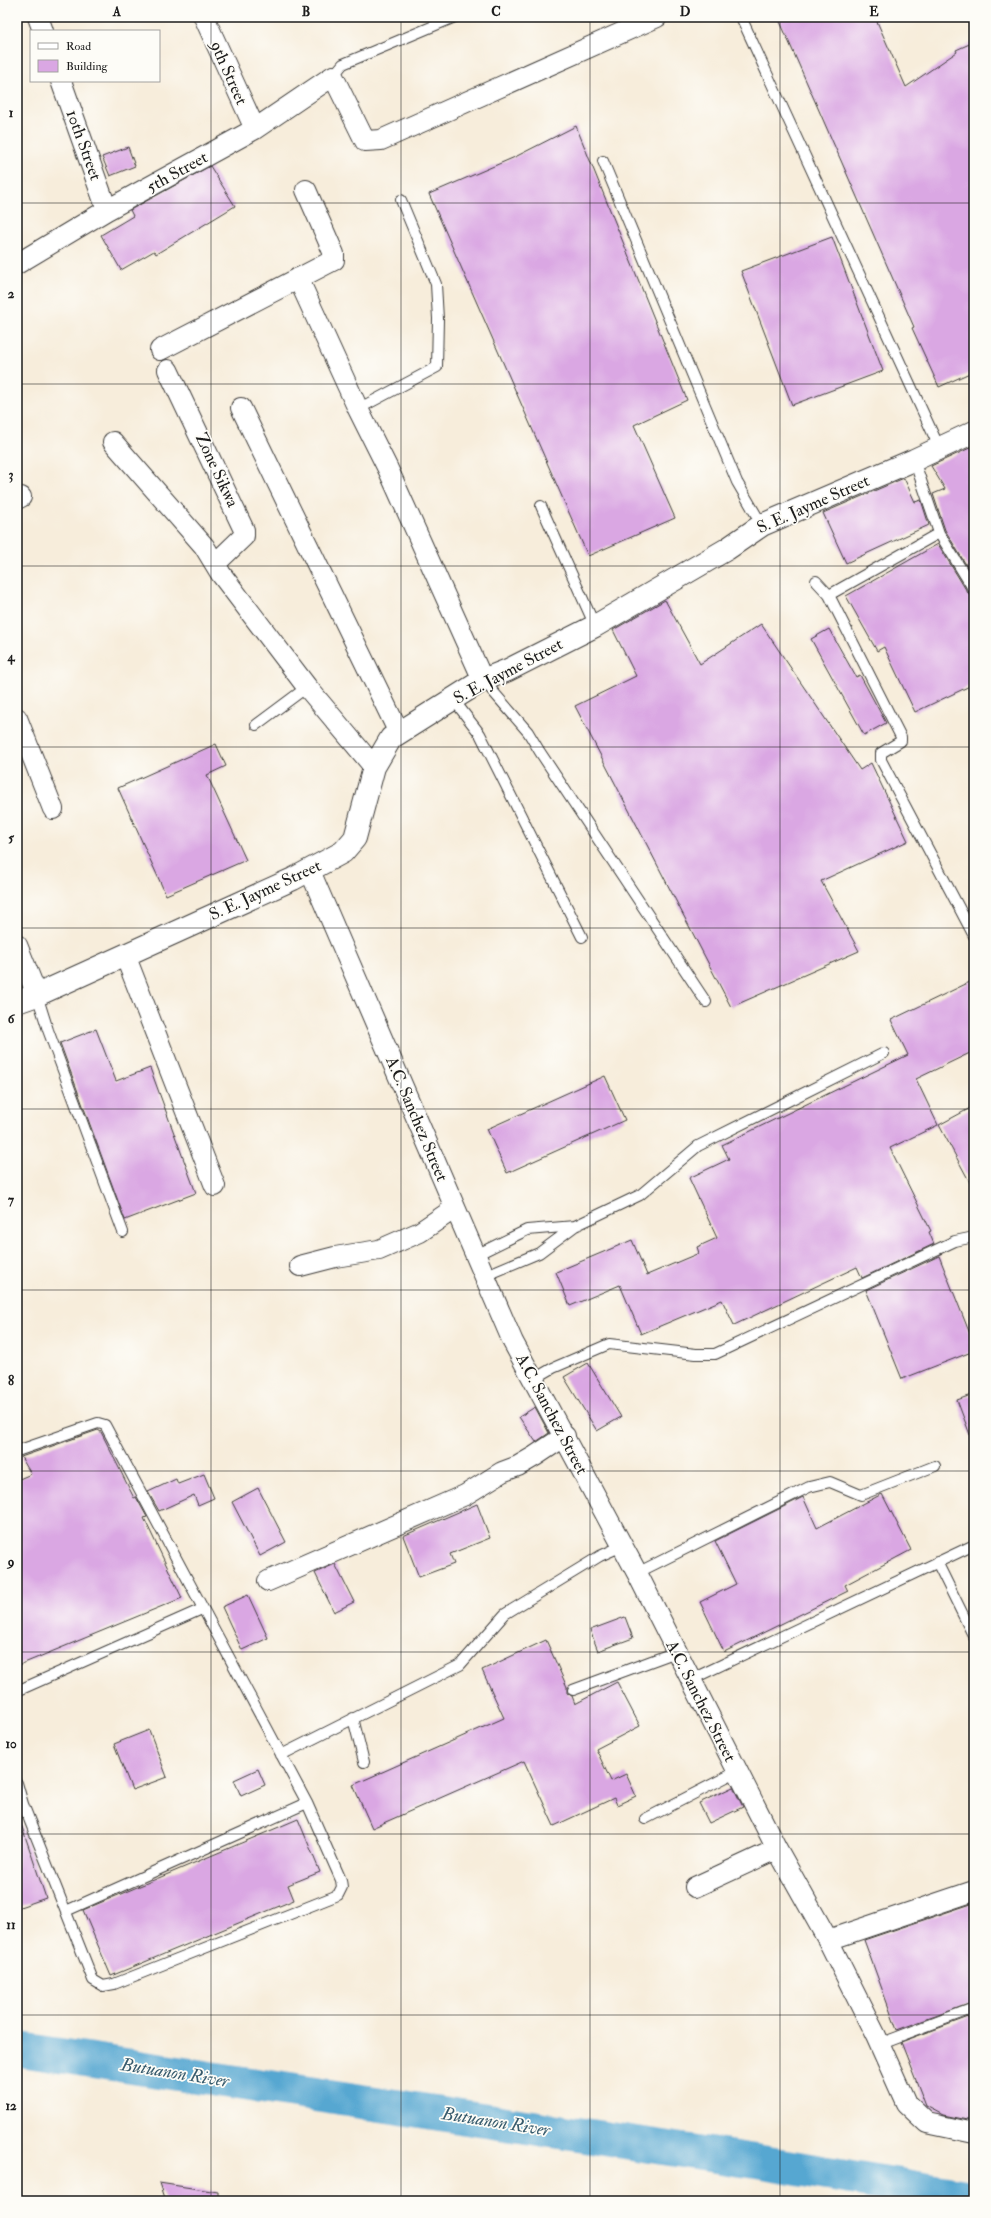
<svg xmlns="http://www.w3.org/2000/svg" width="991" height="2218" font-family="'IM FELL Double Pica',serif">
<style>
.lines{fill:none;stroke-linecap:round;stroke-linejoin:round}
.river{stroke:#57a7d1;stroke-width:35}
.building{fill:#daa7e3}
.service-casing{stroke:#3d3b39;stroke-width:12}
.minor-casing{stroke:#3d3b39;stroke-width:22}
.tertiary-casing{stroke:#3d3b39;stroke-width:24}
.service{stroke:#fff;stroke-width:10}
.minor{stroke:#fff;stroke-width:20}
.tertiary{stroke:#fff;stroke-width:22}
.grid{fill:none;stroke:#1c1c1c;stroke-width:1;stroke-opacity:0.55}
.labels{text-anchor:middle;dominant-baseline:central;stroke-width:3.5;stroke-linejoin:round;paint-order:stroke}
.street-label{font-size:17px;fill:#1c1c1c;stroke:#fdfcf7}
.water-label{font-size:18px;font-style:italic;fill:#375b6d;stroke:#fdfcf7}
.neatline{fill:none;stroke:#1c1c1c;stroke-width:1.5}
.grid-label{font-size:13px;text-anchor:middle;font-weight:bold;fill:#1c1c1c}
</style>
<rect width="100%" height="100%" fill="#fdfcf7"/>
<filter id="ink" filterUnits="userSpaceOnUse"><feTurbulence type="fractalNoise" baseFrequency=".025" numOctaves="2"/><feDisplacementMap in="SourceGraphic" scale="8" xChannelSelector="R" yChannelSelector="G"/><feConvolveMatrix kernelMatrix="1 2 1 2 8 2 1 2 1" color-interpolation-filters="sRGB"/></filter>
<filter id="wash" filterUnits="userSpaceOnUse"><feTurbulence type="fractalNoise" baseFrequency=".012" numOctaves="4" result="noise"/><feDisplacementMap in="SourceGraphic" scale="16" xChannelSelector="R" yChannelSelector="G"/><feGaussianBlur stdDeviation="0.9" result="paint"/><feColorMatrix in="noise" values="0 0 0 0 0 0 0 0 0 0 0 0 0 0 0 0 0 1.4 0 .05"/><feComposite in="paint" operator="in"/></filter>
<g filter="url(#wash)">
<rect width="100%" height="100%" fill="#f7eddb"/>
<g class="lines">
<path class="river" d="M17,2049L765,2163L974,2198"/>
</g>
<g id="blocks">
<path class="building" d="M778,17H875L906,87L957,52L956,50L974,42V371L939,387L912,328L914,327Z
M576,126L687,400L634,425L675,518L588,556L429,194L515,157Z
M128,147L135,166L110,176L102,157Z
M210,166L235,206L156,254L154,251L121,270L101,235L133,216L130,210Z
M832,237L883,371L792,405L741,271Z
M974,446V578L945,530L933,494L945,489L931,466Z
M904,478L915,502L921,500L929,525L846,563L823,513Z
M938,544L968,593L974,596V684L915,712L884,647L877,651L846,596Z
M665,600L700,664L761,624L860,770L871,763L908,841L821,881L859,951L731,1007L575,706L636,676L613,630Z
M829,629L856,677L860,675L886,723L864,735L811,639Z
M216,744L226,766L207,775L246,860L166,895L118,788Z
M974,980V1051L916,1079L938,1125L890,1148L931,1231L929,1232L934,1244L862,1278L857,1267L734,1325L722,1300L641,1334L620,1285L570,1306L556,1272L632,1240L647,1275L699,1253L697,1247L717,1238L689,1178L729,1159L722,1145L908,1055L891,1020Z
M96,1029L116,1081L150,1068L196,1193L125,1220L60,1043Z
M605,1076L625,1120L507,1173L487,1129Z
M974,1106V1190L939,1125Z
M939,1256L974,1344V1351L902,1379L866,1290Z
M588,1363L621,1417L597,1431L564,1377Z
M974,1394V1440H972L957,1400Z
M535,1407L549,1433L536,1442L519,1417Z
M98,1430L101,1432L134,1498L136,1497L147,1517L144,1518L182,1598L17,1666V1480L31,1474L21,1457Z
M204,1474L214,1498L198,1505L194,1495L159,1511L148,1492L176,1479L178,1484Z
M258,1488L286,1542L260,1556L232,1502Z
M882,1494L911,1550L845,1585L848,1591L724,1652L700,1602L736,1584L715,1541L803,1497L817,1528Z
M477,1504L490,1538L450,1554L454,1564L419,1577L403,1536Z
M335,1564L354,1602L334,1612L315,1573Z
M248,1595L268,1638L242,1650L222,1607Z
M625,1617L633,1638L598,1651L590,1630Z
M546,1640L567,1687V1693L572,1696L575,1704L617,1682L640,1726L596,1749L611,1781L626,1774L636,1796L617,1805L614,1798L554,1826L524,1761L372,1828L353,1785L504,1718L482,1670Z
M149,1730L167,1777L132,1790L114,1744Z
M258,1769L265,1785L241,1796L234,1780Z
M733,1787L743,1807L709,1823L699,1803Z
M298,1819L320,1872L288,1885L294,1900L111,1976L83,1910Z
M17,1821H20L46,1898L17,1908Z
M974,1903V2002L897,2030L864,1940Z
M974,2015V2118L968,2120L943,2115L926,2106L901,2042Z
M159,2183L218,2192V2201H165Z"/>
</g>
</g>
<g filter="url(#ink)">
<use href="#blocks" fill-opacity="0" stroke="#3d3b39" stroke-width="1"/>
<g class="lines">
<g class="service-casing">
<path id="service" d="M741,17L939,447
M333,76L343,64L455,17
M603,161L737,482L762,525
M358,409L437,367L438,319L436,284L401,200
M914,460L939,533L974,590
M541,506L595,626
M939,533L829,595L901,737V741L881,753V760L974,936
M816,581L829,595
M483,680L528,732L540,752L706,1002
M453,699L480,734L582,937
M256,725L307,687
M37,995L48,1030L123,1232
M476,1255L527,1230L575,1226
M484,1276L539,1253L575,1226L640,1195L698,1146L884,1053
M534,1379L553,1368L609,1344L696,1354H715L955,1241L974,1237
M17,1451L98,1423L105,1425L307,1803L341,1880L342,1887L338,1895L114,1984L103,1986L93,1980L23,1804L17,1783
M937,1562L974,1637
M637,1573L809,1487L830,1482L861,1495L935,1466
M692,1679L974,1545
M573,1690L676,1652
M17,1691L202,1609
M353,1718L364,1762
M281,1755L460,1665L505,1614L600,1556L622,1546
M645,1819L738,1771
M66,1911L307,1803
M879,2044L974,2008"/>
</g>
<g class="minor-casing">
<path id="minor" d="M38,17L43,31
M204,17L255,129
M61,81L107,210
M17,264L107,210L255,129L333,76L365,141L381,140L657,17
M298,278L358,409L388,469L483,680
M160,350L334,260V254L306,190
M168,370L244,530V536L215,564
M241,408L399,733
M113,442L204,546L221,574L307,687L374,767
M17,499L21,497
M17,718L53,809
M310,871L513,1342L637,1573L777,1849L828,1940L876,2036L906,2103L927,2123L974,2133
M17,945L37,995
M125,955L215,1186
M300,1266L335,1257L379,1250L420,1232L455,1208
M268,1581L465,1495L502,1472L518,1466L535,1456L565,1436
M695,1887L777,1849
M828,1940L974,1891"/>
</g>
<g class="tertiary-casing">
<path id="tertiary" d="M17,1002L37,995L293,879L343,852L355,838L374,767L391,738L483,680L508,670L595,626L727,549L762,525L914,460L974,432"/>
</g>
<use href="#service" class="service"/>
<use href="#minor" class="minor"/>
<use href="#tertiary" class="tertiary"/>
</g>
</g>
<path class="grid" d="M211,17V2201M401,17V2201M590,17V2201M780,17V2201M17,203H974M17,384H974M17,566H974M17,747H974M17,928H974M17,1109H974M17,1290H974M17,1471H974M17,1652H974M17,1834H974M17,2015H974"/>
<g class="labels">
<g class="street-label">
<text transform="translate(229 73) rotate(66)">9th Street</text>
<text transform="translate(84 145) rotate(70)">10th Street</text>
<text transform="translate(177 172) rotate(-29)">5th Street</text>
<text transform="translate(217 470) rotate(65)">Zone Sikwa</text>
<text transform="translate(813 504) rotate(-24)">S. E. Jayme Street</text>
<text transform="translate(508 671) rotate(-28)">S. E. Jayme Street</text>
<text transform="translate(265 890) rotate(-25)">S. E. Jayme Street</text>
<text transform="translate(417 1119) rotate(67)">A.C. Sanchez Street</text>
<text transform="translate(552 1414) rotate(62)">A.C. Sanchez Street</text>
<text transform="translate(701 1701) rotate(63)">A.C. Sanchez Street</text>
</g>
<g class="water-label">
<text transform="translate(175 2073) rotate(9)">Butuanon River</text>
<text transform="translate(496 2122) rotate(9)">Butuanon River</text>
</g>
</g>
<rect width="991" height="2218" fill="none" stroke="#fdfcf7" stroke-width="44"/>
<rect x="30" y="30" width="130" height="52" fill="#fdfcf7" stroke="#a3a29f"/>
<rect x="38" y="43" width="20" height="6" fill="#ffffff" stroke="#a3a29f"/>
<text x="66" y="50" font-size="12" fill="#1c1c1c">Road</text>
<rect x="38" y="60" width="20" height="12" fill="#daa7e3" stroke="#a3a29f"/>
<text x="66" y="70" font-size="12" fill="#1c1c1c">Building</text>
<rect x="22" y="22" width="947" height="2174" class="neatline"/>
<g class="grid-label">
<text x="117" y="16">A</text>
<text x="306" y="16">B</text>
<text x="496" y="16">C</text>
<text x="685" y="16">D</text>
<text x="874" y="16">E</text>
<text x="11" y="117">1</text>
<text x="11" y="298">2</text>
<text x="11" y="479">3</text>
<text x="11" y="661">4</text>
<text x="11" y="842">5</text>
<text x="11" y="1023">6</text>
<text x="11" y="1204">7</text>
<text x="11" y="1385">8</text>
<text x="11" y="1566">9</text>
<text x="11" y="1748">10</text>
<text x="11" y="1929">11</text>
<text x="11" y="2110">12</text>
</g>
</svg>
